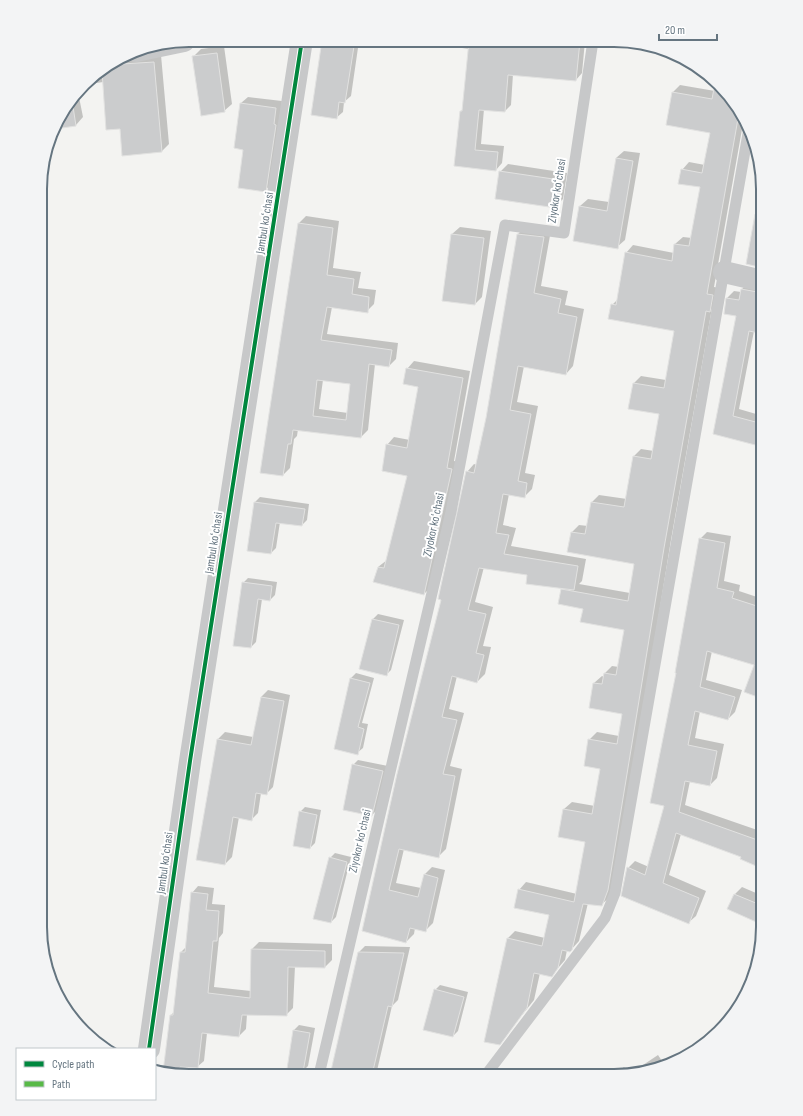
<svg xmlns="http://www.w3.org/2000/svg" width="803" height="1116" font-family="'Sofia Sans Condensed',sans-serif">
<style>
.shadow{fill:#0003;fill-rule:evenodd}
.building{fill:#cbcccd;stroke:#e2e2e1;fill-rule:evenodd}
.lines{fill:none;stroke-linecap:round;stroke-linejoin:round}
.service{stroke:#c7c8c9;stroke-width:11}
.minor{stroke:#c7c8c9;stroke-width:22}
.tertiary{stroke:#c7c8c9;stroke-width:22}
.quiet{stroke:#58b947;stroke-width:3;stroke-dasharray:6 3;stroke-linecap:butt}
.cycleway-casing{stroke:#fff;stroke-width:6}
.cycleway{stroke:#00873e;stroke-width:4}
.labels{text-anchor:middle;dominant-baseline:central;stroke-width:4;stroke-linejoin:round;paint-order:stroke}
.street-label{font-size:12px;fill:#657580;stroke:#fff}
.rim{fill:none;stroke:#657580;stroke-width:2}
</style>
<rect width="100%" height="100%" fill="#f3f3f1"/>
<path class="shadow" d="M323,40L359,41L351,96L344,102L343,112L336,118Z
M463,41H585L582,73L576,80L513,74L511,105L505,111L484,109L481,144L504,146L502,163L496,170L456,165L461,111L463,109L469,49L462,48Z
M224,46L232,104L224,111L193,57L201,49Z
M133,52L161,55L169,144L162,151L121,128L103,82L84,85L91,77Z
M716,84L744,118L714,287L719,288L717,303L712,308L671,540L615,882L610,897L602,904L588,903L579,941L570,951L567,950L565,960L551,976L540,973L534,1000L499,1044L508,938L515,931L545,938L550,914L519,890L526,882L577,894L586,841L559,836L564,809L572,802L595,806L601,768L589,740L597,732L619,736L623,713L594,683L602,676L604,677L605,673L612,666L619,667L625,629L584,608L562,589L563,588L528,574L484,567L475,602L493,607L483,646L491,647L485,674L477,682L457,676L449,709L464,713L450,766L462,769L446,849L438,857L404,849L396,883L421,888L424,875L432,867L445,870L433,923L425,931L415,928L414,934L406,942L364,931L442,599L467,472L474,464L477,465L487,418L518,234L526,226L551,230L541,286L568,291L565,305L584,309L573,366L566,374L524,366L517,402L538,406L525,473L535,475L532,489L524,497L509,494L503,525L516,528L511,546L586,559L582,581L579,584L630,593L635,563L572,532L579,525L588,526L592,502L599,495L627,499L634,456L641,449L654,451L660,413L634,383L641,376L666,380L675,330L612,305L618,299L626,253L633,245L674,253L675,244L683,237L692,238L701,187L682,170L689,162L705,165L711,132L673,92L680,85L715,91Z
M78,92L83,117L76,125L55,128L57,136L50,142L60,115Z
M248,97L282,101L272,184L265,190L244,149L241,103Z
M624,151L640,153L625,240L617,247L580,206L588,199L609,202L616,158Z
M508,164L567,173L563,199L555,207L500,172Z
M763,195V268L747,263L759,199Z
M306,216L339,221L333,268L361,272L358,288L376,290L374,304L367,311L332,307L327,334L398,343L396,359L389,366L375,364L368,430L361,437L298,429L297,436L294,439L290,468L283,475L299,223ZM323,380L352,383L348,413L319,409Z
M460,227L491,231L482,297L475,304L452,234Z
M749,282L763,284V333L754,331L739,409L763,416V456L759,455L762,445L714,434L737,315L727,298L734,291L741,292L742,289Z
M414,361L470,371L454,461L459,462L431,587L424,594L378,567L387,560L408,475L387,445L394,437L410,440L419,386L407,369Z
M260,497L309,504L307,520L302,525L280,522L276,548L271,553L248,550L255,502Z
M707,532L731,536L724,581L740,585L739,591L763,599V698L755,664L712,651L706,680L742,690L735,712L728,719L700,711L695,738L724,744L717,778L710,785L690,781L685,805L763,832V868L742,856L681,834L669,875L706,891L696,916L688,923L628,868L635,861L649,867L665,805L678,672L700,539Z
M248,578L277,582L275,595L270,600L262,599L256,642L251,647L243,583Z
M378,614L404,620L391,670L386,675L361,668L373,619Z
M356,673L374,678L362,723L368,724L363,748L357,753L351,678Z
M268,690L290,695L273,787L266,794L261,793L258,813L251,820L239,817L232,857L225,864L218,739L225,732L253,737L261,697Z
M358,760L388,766L377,810L372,815L353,765Z
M305,807L321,810L315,843L310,848L300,812Z
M335,853L351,857L336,917L331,922L330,858Z
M198,886L214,888L212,904L225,905L223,933L219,938L214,987L251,991L252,949L259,942L332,944V960L325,967L295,966L293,1008L286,1015L247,1014L246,1029L239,1036L207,1033L204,1061L197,1067L186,1066L185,1075H170L163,1072L171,1015L174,1012L181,952L186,947L192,893Z
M742,887L763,896V924L728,909L735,894Z
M365,946L410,947L398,1000L392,1006L376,1075H330L359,952Z
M440,985L468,992L458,1031L453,1036L435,990Z
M299,1025L315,1028L308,1066L303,1071L294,1030Z
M658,1055L664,1064L634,1071Z
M624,1067L629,1073L613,1076Z
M424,1071L445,1076L419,1075Z"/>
<path class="building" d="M322,40H355L345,103L339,102L337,119L311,115Z
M469,41H580L576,81L508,75L505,112L479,110L475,150L498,152L496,171L454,166L460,111H462Z
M217,53L225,112L201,116L192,56Z
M154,62L162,152L122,156L120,129L106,130L102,71L122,64Z
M715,83L739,113L707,294L713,295L710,312L706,311L664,548L608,890L602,906L583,904L572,950L570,952L562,950L558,968L552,977L534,973L527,1008L500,1045L484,1042L507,938L542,946L549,915L514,908L518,889L574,902L585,842L558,837L563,809L592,814L600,769L584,766L588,739L617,744L622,714L589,708L593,683L602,684L604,673L616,675L624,630L580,622L583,609L558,604L561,589L628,601L634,564L567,552L571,532L585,534L591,502L624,507L633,456L651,459L659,414L628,409L633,383L664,388L674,331L608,319L611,304L616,305L625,252L672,261L674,244L689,246L700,187L678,184L681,169L702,173L710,133L666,125L672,92L712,99Z
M72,100L76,126L55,129L60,115Z
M240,103L276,108L274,124L276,125L266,192L238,188L243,150L234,148Z
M616,158L633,161L618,249L573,241L579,206L607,211Z
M499,171L560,180L556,208L495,199Z
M755,214L763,215V268L746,264Z
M298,223L333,228L327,275L354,279L352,294L369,297L368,313L327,307L321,340L392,350L389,367L369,364L361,438L293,430L291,444H288L283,476L260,473ZM317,380L350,384L346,420L313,416Z
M451,234L484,238L475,305L442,301Z
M517,234L544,237L534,293L561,299L558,313L577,317L566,375L518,366L510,410L531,414L518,481L527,483L525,498L503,494L496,533L509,535L504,554L578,566L574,590L526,584L527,575L479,568L468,610L486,614L476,653L484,655L477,683L452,676L442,717L457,720L443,774L455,776L439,858L399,849L389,890L418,897L424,874L438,878L426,932L410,928L406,943L362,931L397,774L441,600L438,599L466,471L474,473L486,418Z
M741,289L763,293V334L749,331L733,416L763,424V447L713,434L736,316L724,314L726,298L739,300Z
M406,368L463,378L447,468L452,469L424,595L373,582L378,567L384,568L407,476L382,471L386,444L407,448L418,387L403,384Z
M254,502L305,509L302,526L276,523L271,554L247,551Z
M699,538L725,543L717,588L734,592L732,598L763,608V699L744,692L754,665L707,651L700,687L735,697L728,720L695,711L688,745L717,751L710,786L685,781L679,812L763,842V869L740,859L741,857L676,833L663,883L699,898L689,924L621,896L627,867L645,875L664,806L650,803L676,673H675Z
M242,582L272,586L270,601L258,599L251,648L233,646Z
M372,619L399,625L387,676L359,669Z
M350,678L370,683L358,727L364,729L358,755L334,749Z
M261,697L284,701L267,795L256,793L252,821L233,817L225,865L196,860L217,739L251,745Z
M352,764L383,771L372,816L343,810Z
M299,811L317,815L310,849L293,846Z
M329,857L347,862L331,923L313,919Z
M191,892L208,894L206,910L219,911L217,941H213L208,993L250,998L251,949L325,951V968L288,967L287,1016L242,1015L239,1037L202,1033L198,1068L180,1067L179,1075H170L163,1072L170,1015H173L180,952H185Z
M734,894L763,906V925L727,909Z
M358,952L404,953L392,1007L388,1006L372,1075H330Z
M434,989L464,997L453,1037L423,1030Z
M293,1030L310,1033L303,1072L287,1069Z"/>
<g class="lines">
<path class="service" d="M319,1075L451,512L505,225L564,233L593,41
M485,1076L605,918L615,893L749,128"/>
<path class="minor" d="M136,51L184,41
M724,272L763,281"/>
<path class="tertiary" d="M149,1049L190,761L302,40"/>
<path class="quiet" d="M136,51L184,41"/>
<g class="cycleway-casing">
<path id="cycleway" d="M149,1049L190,761L302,40"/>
</g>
<use href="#cycleway" class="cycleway"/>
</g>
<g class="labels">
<g class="street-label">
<text transform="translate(557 191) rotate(-81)">Ziyokor koʻchasi</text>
<text transform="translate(265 223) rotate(-81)">Jambul koʻchasi</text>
<text transform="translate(434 525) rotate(-78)">Ziyokor koʻchasi</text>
<text transform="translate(214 543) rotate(-81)">Jambul koʻchasi</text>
<text transform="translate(360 841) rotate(-77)">Ziyokor koʻchasi</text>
<text transform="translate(165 863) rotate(-82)">Jambul koʻchasi</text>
</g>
</g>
<path d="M0 0H803V1116H0ZM189 47H614A142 142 0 0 1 756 189V927A142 142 0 0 1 614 1069H189A142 142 0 0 1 47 927V189A142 142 0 0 1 189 47Z" fill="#f3f4f5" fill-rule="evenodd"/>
<path class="rim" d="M189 47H614A142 142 0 0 1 756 189V927A142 142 0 0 1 614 1069H189A142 142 0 0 1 47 927V189A142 142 0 0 1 189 47Z"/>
<rect x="16" y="1048" width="140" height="52" fill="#ffffff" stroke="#c1c8cc"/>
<rect x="24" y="1061" width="20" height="6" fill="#00873e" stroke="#c1c8cc"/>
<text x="52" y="1068" font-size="12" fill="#657580">Cycle path</text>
<rect x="24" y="1081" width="20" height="6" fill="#58b947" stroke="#c1c8cc"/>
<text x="52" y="1088" font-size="12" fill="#657580">Path</text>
<path d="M659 34v6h58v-6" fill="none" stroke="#657580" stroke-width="2"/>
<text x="665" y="34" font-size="12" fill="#657580" stroke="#ffffff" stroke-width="3" paint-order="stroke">20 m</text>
</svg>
